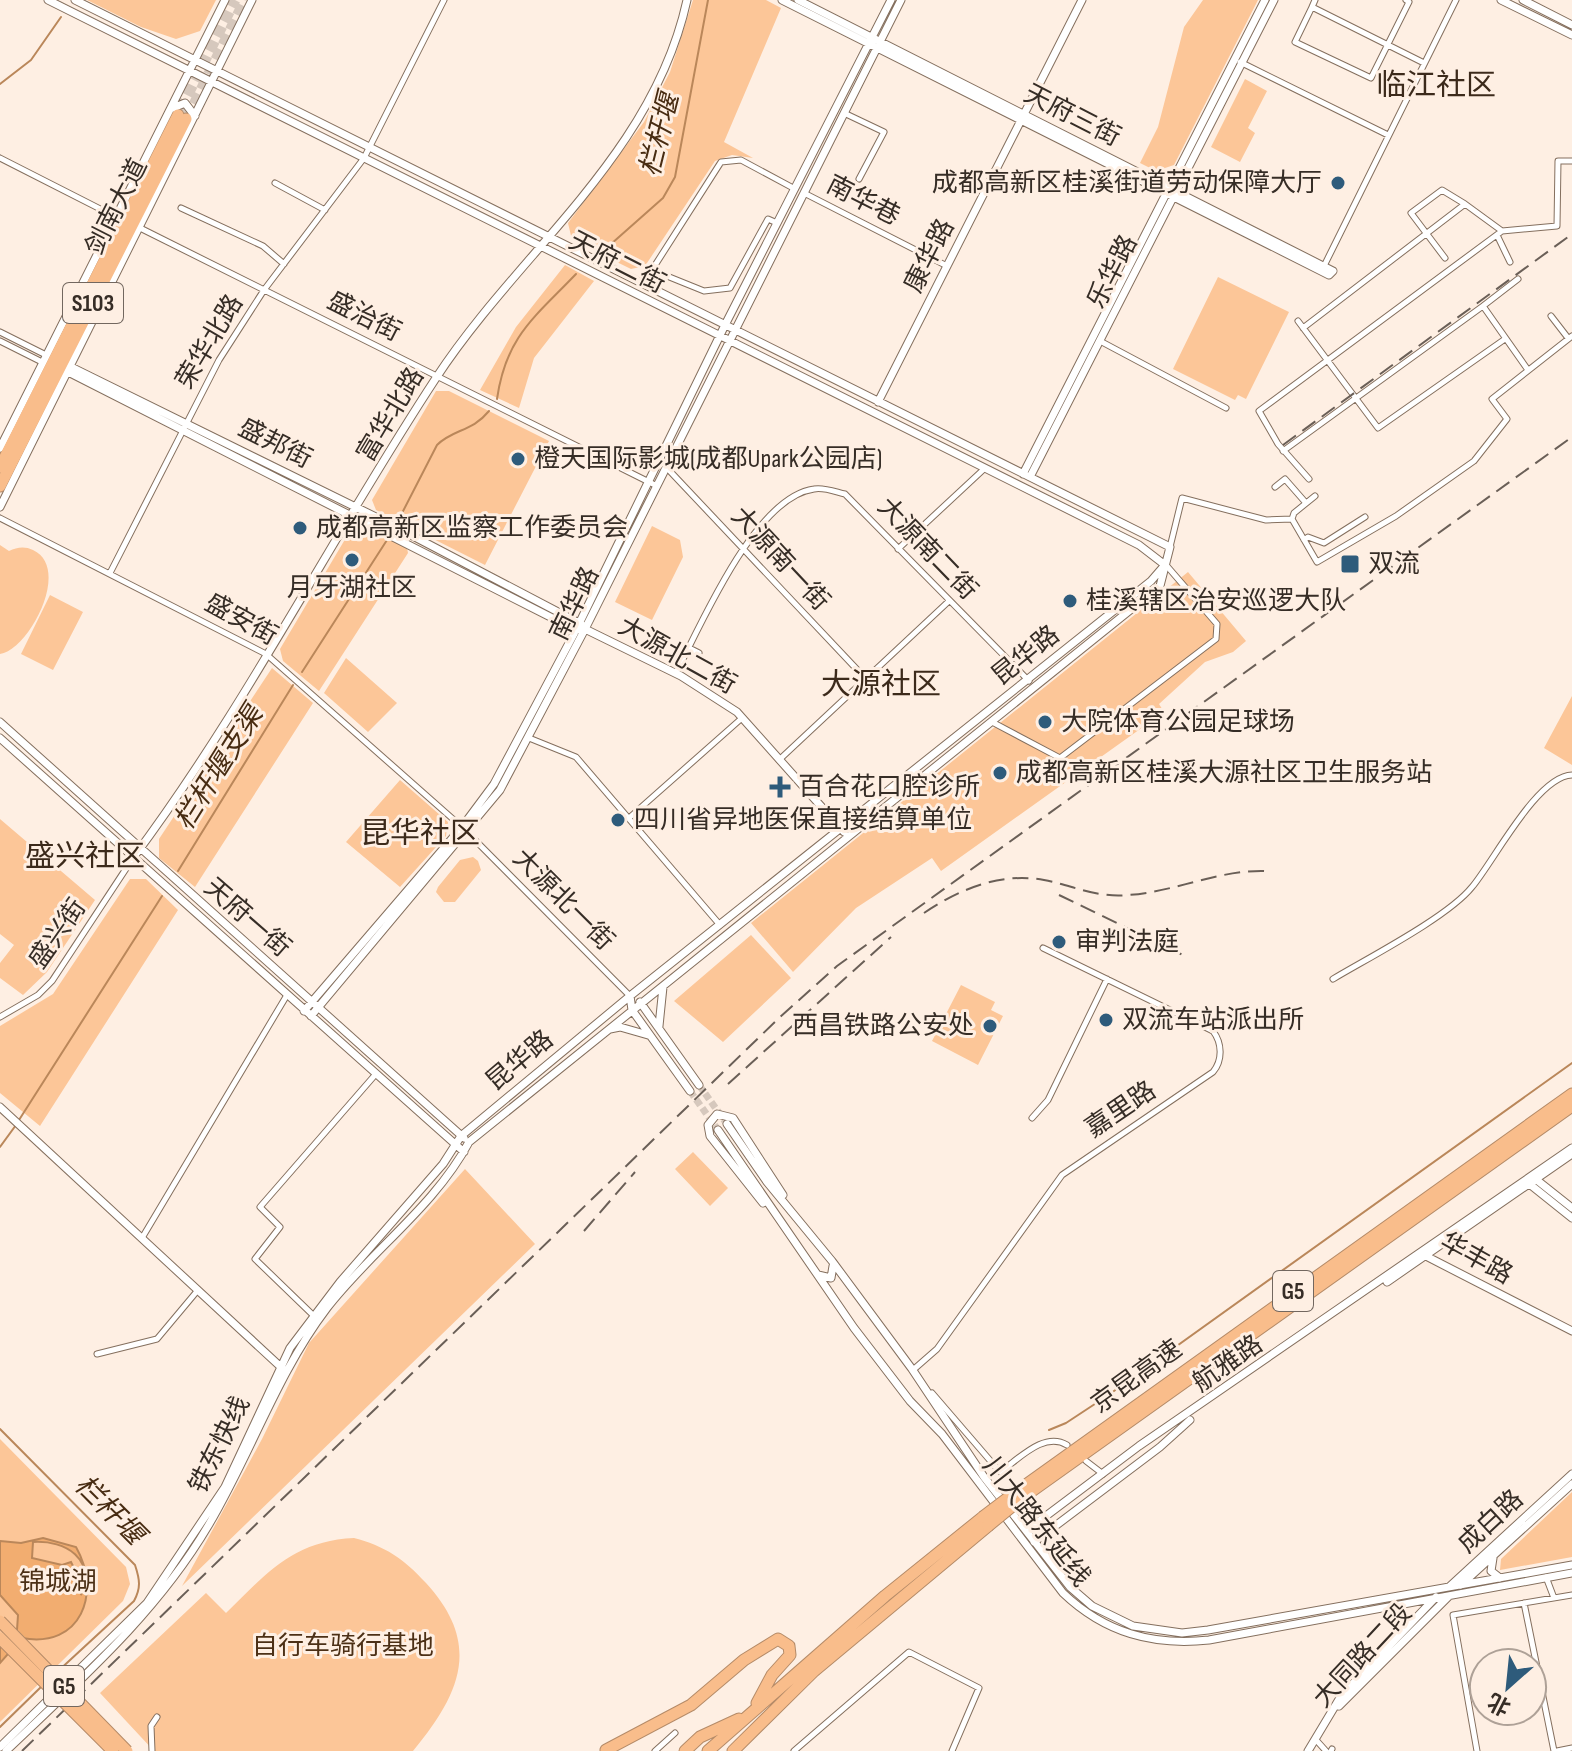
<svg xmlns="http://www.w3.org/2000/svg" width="1572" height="1751" font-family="'Sofia Sans Condensed','Noto Sans SC',sans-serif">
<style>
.green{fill:#fcc698}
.water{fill:#f2ad70;stroke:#ba875a;stroke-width:2;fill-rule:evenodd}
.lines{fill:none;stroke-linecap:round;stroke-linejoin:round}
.stream{stroke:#ba875a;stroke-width:2}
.secondary-tunnel{stroke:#d6c8bd;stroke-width:7;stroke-dasharray:7 3.5;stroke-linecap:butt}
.highway-tunnel{stroke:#d6c8bd;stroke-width:11;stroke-dasharray:11 5.5;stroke-linecap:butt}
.street-casing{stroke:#846f5e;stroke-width:7}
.secondary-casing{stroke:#846f5e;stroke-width:9}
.highway-casing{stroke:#b58b68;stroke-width:13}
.street{stroke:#fff;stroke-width:5}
.secondary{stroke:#fff;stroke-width:7}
.highway{stroke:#f9bd8b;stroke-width:11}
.rail{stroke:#6a5f57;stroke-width:2;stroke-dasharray:16 8;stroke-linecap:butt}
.highway-bridge-casing{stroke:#b58b68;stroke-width:13;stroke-linecap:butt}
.highway-bridge{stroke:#f9bd8b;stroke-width:11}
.poi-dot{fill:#2e5b7b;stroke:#feefe3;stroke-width:3}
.labels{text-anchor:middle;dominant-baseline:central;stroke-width:6;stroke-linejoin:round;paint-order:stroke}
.shield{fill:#feefe3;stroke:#72675f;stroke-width:2}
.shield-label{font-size:24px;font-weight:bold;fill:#362d26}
.street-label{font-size:26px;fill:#362d26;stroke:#feefe3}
.poi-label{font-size:26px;fill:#362d26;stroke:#feefe3;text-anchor:start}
.park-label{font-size:26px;fill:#4c3016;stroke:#feefe3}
.water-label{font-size:28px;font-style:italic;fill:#482c12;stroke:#feefe3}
.quarter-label{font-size:30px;fill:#3c2a1b;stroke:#feefe3}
</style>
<rect width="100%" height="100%" fill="#feefe3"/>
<path class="green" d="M87,0H216L200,31L176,39L141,27Z
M693,0H766L781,8L724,142L753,158L732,155L715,161L645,266L631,269L572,240L568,223L644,122L670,72Z
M1203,0H1258L1174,165L1156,171L1140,163L1158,127L1184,27Z
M1245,79L1267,91L1248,128L1255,133L1240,162L1211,147Z
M565,265L594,281L534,358L519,408L480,390L516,327Z
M1218,277L1289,312L1246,399L1238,395L1235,400L1173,369Z
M436,391H449L549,441L485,565L376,510L372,500Z
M652,526L680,540L683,557L652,620L615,602Z
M369,529L407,548L408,553L319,691L283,661L280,649L347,536Z
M0,545L9,551C17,547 25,546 33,550C72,568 29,650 0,654Z
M1188,572L1246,641L1233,652L1205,662L1159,704L1164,712L941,871L932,858L856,908L793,972L751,923Z
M50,595L83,612L53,670L21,654Z
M346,658L397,703L368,732L324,693Z
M272,668L313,703L195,887L159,858V839Z
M1572,696V765L1544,748Z
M400,780L448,822L446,836L400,887L346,842Z
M0,819L95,900L47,972L23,995L0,978V963L14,945L0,934Z
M473,857L478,861L481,870L455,902H444L436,892L438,887L460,860Z
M130,879H146L178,910L40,1126L0,1093V1026L53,994Z
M751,935L791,978L723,1042L674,1001Z
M961,985L995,1002L991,1010L1003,1016L978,1065L932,1041Z
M693,1152L728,1188L710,1206L675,1169Z
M465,1169L535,1244L182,1586L262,1439L309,1343Z
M0,1439L126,1567L130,1584L123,1601L0,1722Z
M1572,1492V1557L1500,1570L1501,1559Z
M354,1538C385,1546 404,1559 426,1583C482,1644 461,1693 413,1751H154L100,1693L206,1593L226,1613C267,1573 293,1541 354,1538Z"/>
<path class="water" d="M43,1538L76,1547C102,1593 81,1649 22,1638L0,1663V1646L17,1630L18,1615L0,1595V1541L21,1543ZM33,1542C66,1540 96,1559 81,1595L82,1584L71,1562L62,1565L32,1558Z"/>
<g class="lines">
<path class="stream" d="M0,84L31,60L61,17
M602,252L663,198L675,177L708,0
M497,399C506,336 535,317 576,274
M399,519L437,445C453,429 472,432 489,411
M302,672L387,540
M178,871L293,685
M19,1120L162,896
M0,1147L16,1125
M0,1429L135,1565C140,1580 141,1588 134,1601L56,1673
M1049,1430L1066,1423L1107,1396L1572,1063
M0,1727L42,1686"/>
<path class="secondary-tunnel" d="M699,1085L727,1124
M690,1091L718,1130"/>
<path class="highway-tunnel" d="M180,110L235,0
M187,119L245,0"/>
<g class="street-casing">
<path id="street" d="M1315,0L1312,7L1424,63
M1312,7L1295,42L1371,78L1409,2L1406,0
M1240,62L1388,135
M844,113L884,132L859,179
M0,158L116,217
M275,183L325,210
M804,193L947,266
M181,208L263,246L284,264
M140,228L655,485
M1497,235L1510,262
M1445,258L1411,213L1442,190L1465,204
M1324,266L1456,0
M652,270L704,291L730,288L768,219L777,223
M1518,279L1483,306L1528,370
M643,284L721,162L741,160L795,189
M1551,316L1568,338
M1298,321L1378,428L1505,339
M1303,328L1465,204L1502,231
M0,332L46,355
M0,341L42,362
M1100,341L1226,408
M1283,451L1483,306
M666,467L866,679
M1309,479L1278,444L1259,411L1502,231L1557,226L1558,161H1572
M1275,487L1285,479L1306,503
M0,518L266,654L462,827L630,996
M1292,519L1294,513L1315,496
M1304,540L1308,537L1324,543L1365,517
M1170,547L1182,498L1266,520L1292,519L1317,562L1396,516L1474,461L1507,419L1492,399L1572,336
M898,549L984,469
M110,573L219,360L264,290L364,158L444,0
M689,648L699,653
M676,673C701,625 755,497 814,489C824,487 836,492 845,494L1029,681
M992,722L1060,758L1216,639L1217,624L1166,565
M529,738L576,757L720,925
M779,760L949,601
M629,818L742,718
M1333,979C1368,958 1448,917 1472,887C1494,861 1537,776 1572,775
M0,1017L38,995L52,981L133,858
M1032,1118L1048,1100L1107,979
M142,1238L287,995
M315,1317L255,1259L280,1227L260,1207L375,1075
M97,1354L157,1339L198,1290
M913,1370L937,1349L1062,1175L1213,1072C1223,1060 1222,1043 1213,1031L1043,948
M932,1393L1000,1472C1019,1459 1044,1431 1067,1445
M1086,1461L1103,1474
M1546,1577L1554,1598
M1524,1603L1554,1751
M1317,1741L1326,1751
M152,1751L151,1726L157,1717
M655,1751L675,1733
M794,1751L909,1652L979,1688L952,1751
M1331,1751L1332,1749
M1477,1751L1453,1615L1572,1595
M1557,1751L1572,1748"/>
</g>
<g class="secondary-casing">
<path id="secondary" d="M48,0L1139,545L1165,565
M782,0L1329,275L1333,271L798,0
M1501,0L1572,35
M1523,0L1572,25
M173,108L185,103L195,116
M71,367L388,523L581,624
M68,372L576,630L585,629L681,676L737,712L844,832
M878,402L1082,0
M0,448L225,0
M1023,474L1265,0
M1030,477L1274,0
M0,507L252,0
M0,722L464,1138
M0,738L464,1152
M133,858C246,707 332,536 436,378C519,251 653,156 687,0
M630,996L632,1010L690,1091
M640,1002L699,1085
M304,1011L462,827L494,784L576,630L725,325L891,0
M311,1016L500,790L585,629L901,0
M659,1026L663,987
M610,1029L620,1027L648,1035
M0,1107L283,1369
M727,1124L767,1182L832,1261L912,1369L984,1477L1070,1587L1092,1606L1133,1626L1182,1633L1208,1630L1572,1565
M718,1130L854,1328L910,1401L942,1434L1063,1593C1105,1633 1153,1646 1209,1640L1572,1573
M1533,1177L1572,1208
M1527,1182L1572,1218
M763,1203L710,1136L708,1125L717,1114L733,1118L783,1195
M1422,1254L1572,1331
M818,1275L831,1278L833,1266
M1387,1282L1572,1154
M1026,1531L1139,1446L1572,1148
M1034,1542L1160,1447L1190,1420
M1493,1558L1491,1571L1500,1578
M1461,1585L1572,1484
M1449,1587L1572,1474
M1339,1706L1449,1596
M0,1747L147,1603L225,1487L290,1348L340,1282L443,1164L461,1136L630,996L1151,581L1164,566
M6,1751C79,1681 156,1614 208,1526C251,1454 276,1375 327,1308C371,1251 435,1206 469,1142L1160,586L1170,547L75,0
M1308,1751L1341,1696L1436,1597"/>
</g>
<g class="highway-casing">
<path id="highway" d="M0,467L178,115
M0,486L186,119
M1016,1492L1572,1094
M1022,1498L1572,1106
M606,1750L691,1705L744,1660L778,1639L789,1646L790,1655L772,1675L757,1703
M685,1751L700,1737L739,1719
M708,1751L885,1596L983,1517
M733,1751L814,1671L988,1526"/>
</g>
<use href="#street" class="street"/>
<use href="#secondary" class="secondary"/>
<use href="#highway" class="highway"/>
<path class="rail" d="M1283,445L1572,234
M1059,895L1185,956
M924,913C960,889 1000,872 1044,880C1074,886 1097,898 1128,895C1175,892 1220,869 1267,871
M728,1084L891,937
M584,1231L635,1172
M22,1751L780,1017L837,966L1572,437"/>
<g class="highway-bridge-casing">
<path id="highway-bridge" d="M983,1517L1016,1492
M988,1526L1022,1498
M0,1621L127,1751
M0,1638L113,1751"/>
</g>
<use href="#highway-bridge" class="highway-bridge"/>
</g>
<g class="poi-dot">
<circle cx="1338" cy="183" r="8"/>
<circle cx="518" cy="459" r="8"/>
<circle cx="300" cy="528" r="8"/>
<circle cx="352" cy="560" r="8"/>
<rect x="1340" y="554" width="20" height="20" rx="4"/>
<circle cx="1070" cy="601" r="8"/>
<circle cx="1045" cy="722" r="8"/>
<circle cx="1000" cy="773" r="8"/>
<path d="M776 775h8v8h8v8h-8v8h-8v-8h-8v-8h8z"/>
<circle cx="618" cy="820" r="8"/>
<circle cx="1059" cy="942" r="8"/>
<circle cx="1106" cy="1020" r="8"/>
<circle cx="990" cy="1026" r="8"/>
</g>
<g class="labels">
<g class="shield">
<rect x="63" y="283" width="60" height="40" rx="6"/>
<rect x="1273" y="1271" width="40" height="40" rx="6"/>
<rect x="44" y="1666" width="40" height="40" rx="6"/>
</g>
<g class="shield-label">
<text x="93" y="303">S103</text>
<text x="1293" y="1291">G5</text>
<text x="64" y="1686">G5</text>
</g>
<g class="street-label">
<text transform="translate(1072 116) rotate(27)">天府三街</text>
<text transform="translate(863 201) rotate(27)">南华巷</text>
<text transform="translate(117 207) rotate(-63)">剑南大道</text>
<text transform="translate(930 256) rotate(-63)">康华路</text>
<text transform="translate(617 263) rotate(27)">天府二街</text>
<text transform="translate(1113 272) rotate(-63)">乐华路</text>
<text transform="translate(364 317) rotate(27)">盛治街</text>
<text transform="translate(210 342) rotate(-59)">荣华北路</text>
<text transform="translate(391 415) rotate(-59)">富华北路</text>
<text transform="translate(275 444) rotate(27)">盛邦街</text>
<text transform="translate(927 549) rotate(46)">大源南二街</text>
<text transform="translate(780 559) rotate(47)">大源南一街</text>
<text transform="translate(575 604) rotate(-64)">南华路</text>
<text transform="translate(241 620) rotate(29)">盛安街</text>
<text transform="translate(677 656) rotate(29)">大源北二街</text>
<text transform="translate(1026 656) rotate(-39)">昆华路</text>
<text transform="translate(563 900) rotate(45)">大源北一街</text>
<text transform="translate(247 918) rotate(41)">天府一街</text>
<text transform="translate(58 934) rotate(-55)">盛兴街</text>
<text transform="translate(520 1061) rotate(-40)">昆华路</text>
<text transform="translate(1121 1110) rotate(-34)">嘉里路</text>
<text transform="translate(1476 1259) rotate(29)">华丰路</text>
<text transform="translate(1228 1364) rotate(-35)">航雅路</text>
<text transform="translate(1137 1377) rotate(-36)">京昆高速</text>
<text transform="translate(220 1445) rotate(-64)">铁东快线</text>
<text transform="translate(1036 1522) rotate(52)">川大路东延线</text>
<text transform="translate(1491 1522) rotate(-43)">成白路</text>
<text transform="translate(1363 1656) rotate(-47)">大同路二段</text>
</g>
<g class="poi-label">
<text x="1322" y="183" text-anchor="end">成都高新区桂溪街道劳动保障大厅</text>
<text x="534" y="459">橙天国际影城(成都Upark公园店)</text>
<text x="316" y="528">成都高新区监察工作委员会</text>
<text x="1368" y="564">双流</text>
<text x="352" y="588" text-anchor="middle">月牙湖社区</text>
<text x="1086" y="601">桂溪辖区治安巡逻大队</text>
<text x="1061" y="722">大院体育公园足球场</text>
<text x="1016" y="773">成都高新区桂溪大源社区卫生服务站</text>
<text x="798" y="787">百合花口腔诊所</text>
<text x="634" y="820">四川省异地医保直接结算单位</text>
<text x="1075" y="942">审判法庭</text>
<text x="1122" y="1020">双流车站派出所</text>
<text x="974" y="1026" text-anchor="end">西昌铁路公安处</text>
</g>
<g class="park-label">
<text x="58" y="1582">锦城湖</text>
<text x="343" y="1646">自行车骑行基地</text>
</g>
<g class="water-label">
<text transform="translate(660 135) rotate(-76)">栏杆堰</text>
<text transform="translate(219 768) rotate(-58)">栏杆堰支渠</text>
<text transform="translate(109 1510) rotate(45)">栏杆堰</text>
</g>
<g class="quarter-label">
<text x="1436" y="86">临江社区</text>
<text x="881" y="685">大源社区</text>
<text x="420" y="834">昆华社区</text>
<text x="85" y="857">盛兴社区</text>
</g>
</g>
<g transform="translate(1508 1687) rotate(207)"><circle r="38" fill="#feefe3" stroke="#aea197" stroke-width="2"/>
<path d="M0-6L14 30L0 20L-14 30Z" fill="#2e5b7b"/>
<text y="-12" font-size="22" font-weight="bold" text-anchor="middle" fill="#362d26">北</text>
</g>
</svg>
